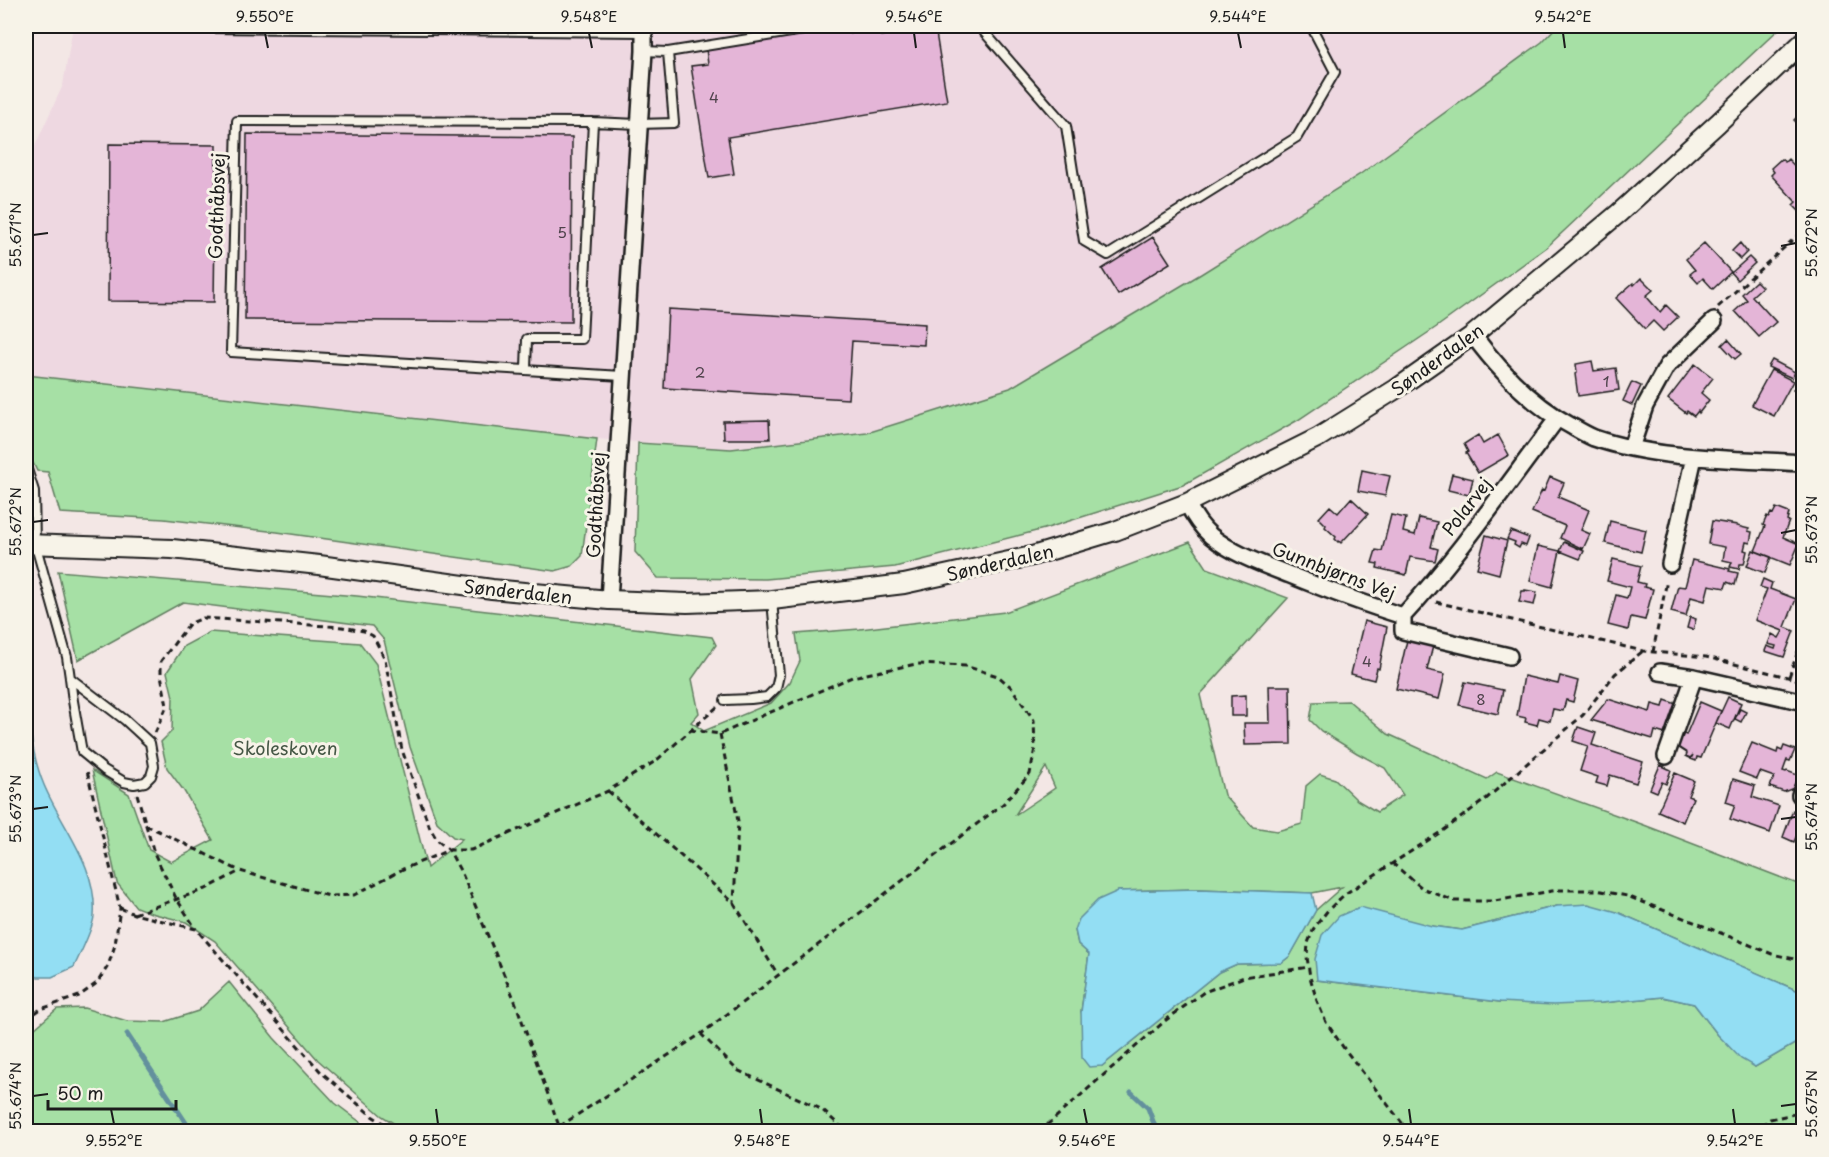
<svg xmlns="http://www.w3.org/2000/svg" width="1829" height="1157" font-family="'Playpen Sans',sans-serif">
<style>
.built{fill:#eed8e1}
.green{fill:#a6e0a5;stroke:#617e60;stroke-width:1.5;fill-rule:evenodd}
.water{fill:#93def3;stroke:#63909d;stroke-width:1.5}
.lines{fill:none;stroke-linecap:round;stroke-linejoin:round}
.stream{stroke:#63909d;stroke-width:5}
.building{fill:#e4b5d7;stroke:#1c1c1c;stroke-width:1.5}
.service-casing{stroke:#1c1c1c;stroke-width:12}
.minor-casing{stroke:#1c1c1c;stroke-width:20}
.tertiary-casing{stroke:#1c1c1c;stroke-width:22}
.path{stroke:#1c1c1c;stroke-width:3;stroke-dasharray:6 4.5;stroke-linecap:butt}
.service{stroke:#f7f3e8;stroke-width:8}
.minor{stroke:#f7f3e8;stroke-width:15}
.tertiary{stroke:#f7f3e8;stroke-width:18}
.ticks{fill:none;stroke:#1c1c1c;stroke-width:2}
.labels{text-anchor:middle;dominant-baseline:central;stroke-width:6;stroke-linejoin:round;paint-order:stroke}
.number-label{font-size:15px;fill:#4e424b}
.street-label{font-size:18px;fill:#1c1c1c;stroke:#f7f3e8}
.park-label{font-size:18px;fill:#455745;stroke:#f7f3e8}
.neatline{fill:none;stroke:#1c1c1c;stroke-width:2}
.ticks-label{font-size:15px;text-anchor:middle;fill:#1c1c1c}
</style>
<rect width="100%" height="100%" fill="#f3e7e5"/>
<filter id="ink" filterUnits="userSpaceOnUse"><feTurbulence type="fractalNoise" baseFrequency=".0167" numOctaves="2"/><feDisplacementMap in="SourceGraphic" scale="12" xChannelSelector="R" yChannelSelector="G"/><feConvolveMatrix kernelMatrix="1 2 1 2 8 2 1 2 1" color-interpolation-filters="sRGB"/></filter>
<g filter="url(#ink)">
<path class="built" d="M73,26H1557L1542,42L1359,175L1201,274L1010,388L867,433L731,449L597,439L26,375V165L63,85Z"/>
<path class="green" d="M1557,26H1782L1547,247L1438,326L1298,420L1183,485L1044,529L895,567L766,579L658,578L635,552L638,443L731,449L867,433L1010,388L1201,274L1359,175L1542,42Z
M26,375L597,439L582,556L572,566L555,571L277,532L164,519L60,513L48,472L37,471L26,448Z
M1190,542L1207,568L1288,598L1200,695L1224,795L1253,827L1277,831L1302,824L1306,786L1320,774L1335,779L1357,800L1377,812L1403,795L1385,768L1357,753L1321,731L1310,720L1313,702L1349,701L1388,734L1487,779L1497,772L1644,825L1803,886V993L1617,912L1557,906L1462,930L1432,926L1317,980L1500,1002L1601,1003L1663,997L1694,1004L1718,1035L1755,1067L1803,1039V1131H406L382,1116L318,1060L215,941L186,922L151,913L136,907L117,883L92,770L129,794L149,850L171,862L213,840L184,791L167,768L161,742L172,731L173,697L167,672L184,646L210,632L360,643L376,664L427,868L462,839L453,837L437,822L410,747L384,640L372,626L183,602L78,660L58,571L357,596L712,637L716,645L692,679L699,713L691,722L704,731L771,703L790,682L800,661L796,634L860,629L1005,612ZM1046,767L1055,788L1015,815ZM1342,887L1316,910L1290,956L1281,963L1237,964L1219,972L1102,1066L1081,1012L1089,954L1078,944L1075,930L1118,891L1198,889L1312,893Z
M229,982L274,1038L335,1103L372,1131H26V1036L57,1009L84,1008L127,1021L164,1022L198,1011Z"/>
<path class="water" d="M26,677C28,713 30,752 44,785C62,828 98,866 94,916C93,929 80,954 74,967L52,977H37L26,967Z
M1198,889L1312,893L1316,910L1290,956L1281,963L1237,964L1219,972L1102,1066L1089,1067L1082,1058L1081,1012L1089,954L1078,944L1075,930L1079,919L1098,900L1118,891Z
M1588,904L1617,912L1803,993V1039L1755,1067L1741,1059L1718,1035L1694,1004L1663,997L1601,1003L1553,1005L1500,1002L1317,980L1315,959L1322,935L1339,916L1360,907L1432,926L1462,930L1557,906Z"/>
<g class="lines">
<path class="stream" d="M127,1034L192,1132
M1131,1092L1148,1108L1157,1132"/>
</g>
<path class="building" d="M847,26L848,33L880,28L881,36L935,27L947,101L728,137L734,174L709,178L691,66L708,64L706,49Z
M1804,110V130L1794,120Z
M247,134L572,137L571,322L245,320Z
M109,144L216,145L214,302L108,301Z
M1781,159L1785,162L1788,159L1804,176V212L1802,214L1793,205L1796,202L1771,175L1774,172L1771,168Z
M1153,237L1170,263L1118,295L1102,269Z
M1704,243L1731,272L1713,289L1703,278L1698,283L1690,274L1695,270L1686,259Z
M1740,243L1747,252L1740,259L1732,251Z
M1749,257L1755,263L1737,280L1731,273Z
M1641,278L1653,290L1646,296L1660,312L1666,305L1678,317L1663,331L1653,321L1645,329L1616,298L1633,283L1634,285Z
M1756,281L1762,287L1752,296L1776,322L1759,337L1735,311L1747,300L1742,294Z
M668,309L925,324L924,345L852,341L848,399L664,388Z
M1728,339L1741,354L1735,359L1722,345Z
M1772,360L1795,372L1792,378L1768,367Z
M1592,361L1594,371L1616,368L1619,390L1578,396L1575,374L1577,373L1576,364Z
M1695,364L1713,378L1701,393L1709,400L1699,413L1698,411L1694,416L1687,411L1686,413L1668,399Z
M1771,370L1793,381L1774,416L1752,405Z
M1632,382L1641,386L1632,405L1623,401Z
M1797,384L1804,388L1801,395L1793,390Z
M769,420L770,439H724L723,421Z
M1478,435L1483,444L1498,435L1509,455L1478,473L1466,453L1468,452L1464,444Z
M1362,470L1390,476L1385,496L1358,491Z
M1452,474L1473,479L1469,495L1448,490Z
M1550,477L1564,483L1558,497L1589,510L1581,530L1590,534L1583,549L1560,538L1565,526L1532,512L1542,490L1544,491Z
M1351,498L1368,514L1341,543L1339,541L1338,542L1335,539L1336,537L1325,527L1326,525L1319,518L1330,506L1338,513Z
M1776,508L1789,513L1787,520L1789,521L1783,537L1799,544L1790,565L1755,551L1765,526L1763,525L1767,516L1769,517L1771,513L1773,514Z
M1391,515L1406,518L1403,532L1415,535L1419,518L1437,522L1431,547L1438,549L1435,561L1410,557L1406,575L1377,568L1378,564L1372,563L1376,550L1382,551Z
M1610,521L1646,530L1641,552L1605,543Z
M1712,521L1737,525V526L1749,529L1748,531L1752,532L1750,543L1746,542L1744,550L1747,551L1744,564H1740L1739,569L1730,567L1732,562L1723,560L1725,547L1708,544Z
M1511,531L1529,538L1526,546L1521,544L1519,548L1514,545L1515,542L1507,539Z
M1486,535L1507,541L1499,574L1477,568Z
M1564,542L1584,551L1580,559L1560,551Z
M1538,546L1560,551L1552,587L1530,581Z
M1753,550L1771,557L1765,573L1747,566Z
M1613,559L1641,566L1637,582L1645,584L1644,587L1653,589L1645,620L1631,617L1628,630L1608,625L1616,595L1627,598L1630,587L1607,581Z
M1692,560L1730,569L1729,571L1738,573L1735,585L1727,582L1725,588L1709,585L1705,601L1691,597L1686,616L1671,612L1678,586L1685,587Z
M1763,579L1772,583L1770,589L1796,599L1785,627L1794,631L1784,657L1765,651L1767,646L1775,649L1776,646L1768,644L1772,634L1779,638L1783,631L1755,620L1767,589L1760,587Z
M1525,590L1537,592L1534,605L1519,602L1522,591H1525Z
M1690,617L1696,619L1693,630L1687,628Z
M1364,621L1387,627L1379,669L1377,668L1374,680L1351,674Z
M1407,640L1433,646L1427,670L1445,674L1439,699L1396,689Z
M1524,676L1558,684L1560,676L1578,681L1573,702L1566,700L1563,711L1553,709L1550,721L1539,718L1537,725L1525,722L1526,718L1517,716Z
M1465,682L1503,690L1498,714L1459,705Z
M1269,686H1290L1291,744L1245,745L1244,723H1270Z
M1246,695V716H1231V696Z
M1728,697L1741,703L1730,729L1716,723Z
M1608,699L1650,712L1652,704L1663,707L1665,700L1676,704L1665,734L1655,731L1653,739L1591,720Z
M1700,702L1721,711L1701,758L1697,757L1696,761L1691,759L1693,755L1690,758L1686,756L1687,753L1676,746L1682,733L1686,735Z
M1740,709L1746,712L1741,722L1735,719Z
M1578,727L1596,733L1592,745L1643,762L1636,783L1610,775L1607,786L1596,783L1598,777L1580,771L1588,746L1573,741Z
M1752,743L1777,753L1778,749L1782,751L1784,746L1795,750L1790,761L1787,760L1783,771L1786,772L1787,771L1800,776L1796,787L1784,792L1770,787L1774,777L1760,772L1757,779L1739,772Z
M1660,765L1671,770L1666,784L1662,782L1657,792L1650,789Z
M1675,773L1694,781L1688,796L1693,798L1683,822L1658,811Z
M1733,779L1755,786L1752,797L1779,806L1770,833L1730,819L1735,805L1726,802Z
M1793,810L1804,814V841L1796,837L1794,842L1783,837Z"/>
<g class="lines">
<g class="service-casing">
<path id="service" d="M979,26L1066,126L1084,241L1108,255L1297,137L1335,72L1311,26
M91,27L644,32
M644,51L668,52L828,26
M526,369L527,339H582L593,122
M622,376L231,352L237,121L593,122L638,124L674,123L668,52
M26,466L34,491L35,543L67,657L70,678L73,701L82,752L104,770L124,782L134,784L145,782L151,776L154,766L150,743L125,720L70,678
M725,700L751,699L767,697L776,688L779,675L772,601"/>
</g>
<g class="minor-casing">
<path id="minor" d="M1473,335C1501,373 1532,405 1573,427C1580,431 1587,435 1594,438C1658,460 1736,459 1804,463
M1631,448L1645,406L1667,366L1714,321
M1187,503C1193,515 1201,527 1211,536C1233,554 1264,565 1290,575C1327,590 1364,604 1403,616
M1670,564L1694,457
M609,600L644,51V26
M1403,616C1459,555 1507,485 1557,419
M1403,616V631L1509,656
M1660,672L1694,677L1804,702
M1666,756L1694,677
M1800,795L1804,785"/>
</g>
<g class="tertiary-casing">
<path id="tertiary" d="M26,544L172,549L319,565L492,589L609,600L687,603L772,600L904,584L1032,556L1115,531L1187,503L1319,437L1396,389L1473,335L1619,213L1718,123L1804,41"/>
</g>
<path class="path" d="M1718,307L1804,230
M1436,602L1643,651L1706,657L1804,681
M1653,652L1667,580
M1789,677L1804,634
M690,730L720,734L852,677L916,664L965,666L998,676L1011,687L1034,720L1035,748L1030,774L1003,804L701,1034
M155,733L167,706L161,675V661L189,624L203,618L342,627L364,631L373,636L385,659L402,750L430,828L437,840L449,850L463,876L515,1001L559,1126
M720,734L738,821L734,903
M608,791L734,903L778,975
M137,794L154,853L176,898L196,929
M146,825L240,871
M1392,863L1422,888L1454,901H1494L1558,890H1596L1627,896L1699,924L1772,954L1804,961
M120,908L134,914L196,929L321,1072L372,1116L397,1132
M134,914L206,889L240,871L329,896L354,895L403,869L449,850H471L608,791L657,760L717,707
M26,1019L41,1009L79,996L97,983L108,966L115,945L120,908L87,771
M551,1132L701,1034L737,1070L821,1109L847,1132
M1039,1132L1166,1020L1204,992L1244,977L1309,967
M1409,1132L1343,1047L1326,1022L1317,1001L1310,977L1307,957L1308,943L1314,928L1328,910L1345,894L1444,830L1486,799L1583,715L1615,674L1643,651
M1753,1132L1770,1119L1804,1112"/>
<use href="#service" class="service"/>
<use href="#minor" class="minor"/>
<use href="#tertiary" class="tertiary"/>
</g>
</g>
<path class="ticks" d="M265,33L268,48M589,33L592,48M914,33L916,48M1238,33L1241,48M1563,33L1565,48M33,235L48,233M1781,246L1796,243M33,522L48,520M1781,533L1796,530M33,809L48,807M1781,819L1796,817M33,1096L48,1094M1781,1106L1796,1104M111,1109L114,1124M436,1109L438,1124M760,1109L762,1124M1084,1109L1087,1124M1409,1109L1411,1124M1733,1109L1735,1124"/>
<g class="labels">
<g class="number-label">
<text x="714" y="96">4</text>
<text x="562" y="231">5</text>
<text x="700" y="371">2</text>
<text x="1606" y="380">1</text>
<text x="1367" y="660">4</text>
<text x="1481" y="698">8</text>
</g>
<g class="street-label">
<text transform="translate(216 206) rotate(-88)">Godthåbsvej</text>
<text transform="translate(1437 359) rotate(-36)">Sønderdalen</text>
<text transform="translate(595 505) rotate(-87)">Godthåbsvej</text>
<text transform="translate(1466 506) rotate(-52)">Polarvej</text>
<text transform="translate(1000 562) rotate(-13)">Sønderdalen</text>
<text transform="translate(1334 570) rotate(21)">Gunnbjørns Vej</text>
<text transform="translate(518 591) rotate(6)">Sønderdalen</text>
</g>
<g class="park-label">
<text x="285" y="747">Skoleskoven</text>
</g>
</g>
<rect width="1829" height="1157" fill="none" stroke="#f7f3e8" stroke-width="66"/>
<path d="M48 1100v9h128v-9" fill="none" stroke="#1c1c1c" stroke-width="3"/>
<text x="57" y="1100" font-size="18" fill="#1c1c1c" stroke="#f7f3e8" stroke-width="4.5" paint-order="stroke">50 m</text>
<rect x="33" y="33" width="1763" height="1091" class="neatline"/>
<g class="ticks-label">
<text x="265" y="22">9.550°E</text>
<text x="589" y="22">9.548°E</text>
<text x="914" y="22">9.546°E</text>
<text x="1238" y="22">9.544°E</text>
<text x="1563" y="22">9.542°E</text>
<text transform="translate(16 235) rotate(-90)" y="5">55.671°N</text>
<text transform="translate(1812 243) rotate(-90)" y="5">55.672°N</text>
<text transform="translate(16 522) rotate(-90)" y="5">55.672°N</text>
<text transform="translate(1812 530) rotate(-90)" y="5">55.673°N</text>
<text transform="translate(16 809) rotate(-90)" y="5">55.673°N</text>
<text transform="translate(1812 817) rotate(-90)" y="5">55.674°N</text>
<text transform="translate(16 1096) rotate(-90)" y="5">55.674°N</text>
<text transform="translate(1812 1104) rotate(-90)" y="5">55.675°N</text>
<text x="114" y="1146">9.552°E</text>
<text x="438" y="1146">9.550°E</text>
<text x="762" y="1146">9.548°E</text>
<text x="1087" y="1146">9.546°E</text>
<text x="1411" y="1146">9.544°E</text>
<text x="1735" y="1146">9.542°E</text>
</g>
</svg>
